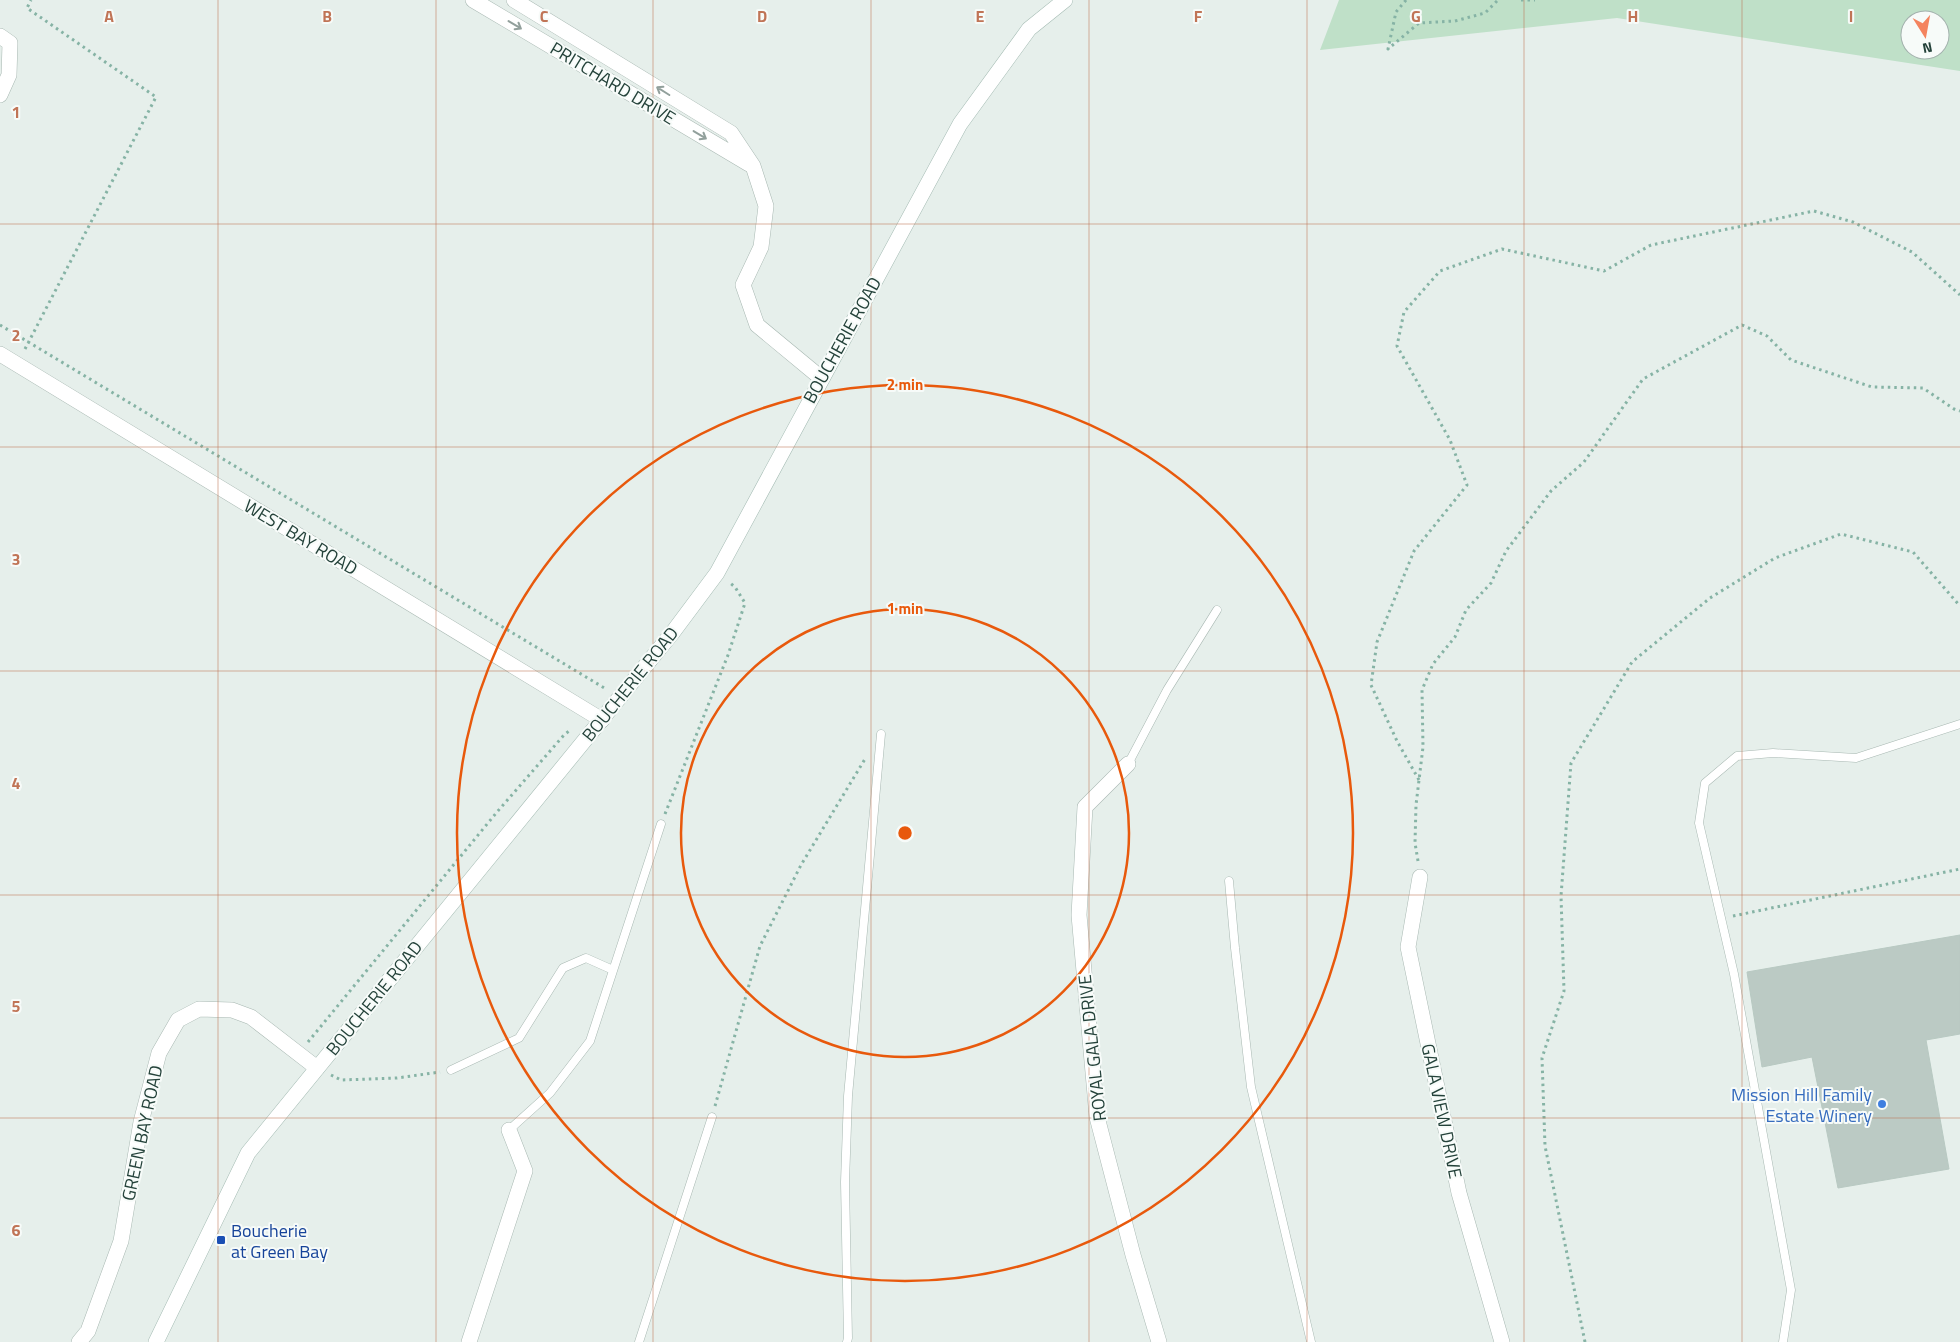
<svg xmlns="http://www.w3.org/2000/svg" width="1960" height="1342" font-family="'Titillium Web',sans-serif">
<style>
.green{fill:#bfe0c8;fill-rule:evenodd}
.building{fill:#bbcac4;stroke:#b8c9c2}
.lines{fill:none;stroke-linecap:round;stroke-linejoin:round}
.service-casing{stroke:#a8b8b2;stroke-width:9}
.minor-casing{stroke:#a8b8b2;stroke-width:16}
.secondary-casing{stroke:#a4bbb3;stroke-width:16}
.path{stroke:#86b3a5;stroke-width:3;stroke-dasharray:2.5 4;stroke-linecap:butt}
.service{stroke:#fff;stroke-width:8}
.minor{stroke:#fff;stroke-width:15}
.secondary{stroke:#fff;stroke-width:15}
.oneway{stroke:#92a09c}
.grid{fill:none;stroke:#c07456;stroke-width:1;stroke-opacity:0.55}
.ring{fill:none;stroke:#e8590c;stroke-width:2.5}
.shop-dot{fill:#3f7fe0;stroke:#f7fbf9;stroke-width:2}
.transit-dot{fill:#1a4fb4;stroke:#f7fbf9;stroke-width:2}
.labels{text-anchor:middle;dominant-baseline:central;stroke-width:4;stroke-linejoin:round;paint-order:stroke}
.street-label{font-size:18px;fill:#24423a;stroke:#f7fbf9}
.shop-label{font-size:18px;fill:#366cbe;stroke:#f7fbf9;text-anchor:end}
.transit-label{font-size:18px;fill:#164399;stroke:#f7fbf9;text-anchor:start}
.grid-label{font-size:16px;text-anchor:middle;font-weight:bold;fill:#c07456;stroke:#f7fbf9;stroke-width:4;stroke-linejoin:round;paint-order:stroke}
.centre{fill:#e8590c;stroke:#f7fbf9;stroke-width:2.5}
.ring-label{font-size:15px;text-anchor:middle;font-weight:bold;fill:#e8590c;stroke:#f7fbf9;stroke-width:4;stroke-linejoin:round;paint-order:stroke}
</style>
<rect width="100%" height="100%" fill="#e6efeb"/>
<path class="green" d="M1339,0H1960V71L1617,18L1320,50ZM1910,20H1940V50H1910Z"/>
<path class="building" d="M1960,935V1034L1926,1040L1949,1169L1838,1188L1812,1057L1762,1067L1747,972Z"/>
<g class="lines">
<g class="service-casing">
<path id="service" d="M1128,764L1167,690L1217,610
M1229,881L1235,948L1251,1087L1311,1342
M451,1070L519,1038L563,968L586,958L613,970
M509,1130L550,1093L590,1041L661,824
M639,1342L712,1117
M847,1342L848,1338L845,1182L848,1096L881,734
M1783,1342L1791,1290L1734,974L1699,823L1705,783L1737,756L1773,753L1856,758L1960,724"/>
</g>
<g class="minor-casing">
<path id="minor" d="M473,0L749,164
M514,0L731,133L753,166L766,206L761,247L743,285L757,325L821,378
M0,36L10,43L9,75L0,95
M0,354L602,720
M1128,764L1085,807L1079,915L1097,1117L1133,1255L1159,1342
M1420,877L1408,947L1459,1193L1502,1342
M79,1342L88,1331L121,1241L141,1122L159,1053L178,1020L199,1009L232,1010L251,1017L317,1068
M469,1342L525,1171L509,1130"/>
</g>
<g class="secondary-casing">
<path id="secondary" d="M156,1342L248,1153L673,632L717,573L960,124L1029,29L1065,0"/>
</g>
<path class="path" d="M1406,0L1396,12L1388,49L1419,23L1455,21L1485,13L1498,0
M1521,0H1535
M0,325L606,689
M25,349L156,97L27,8L31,0
M1419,780L1397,741L1371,685L1377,642L1414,551L1467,485L1450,440L1397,346L1404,312L1440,271L1502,249L1604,271L1651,245L1814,211L1853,222L1912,252L1960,295
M665,814L728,655L745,603L735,587L730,583
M1418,861L1415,843L1416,805L1423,747L1422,690L1433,664L1455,637L1466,610L1491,583L1506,551L1551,491L1584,462L1643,379L1742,325L1767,336L1791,360L1872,387L1923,388L1954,409L1960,411
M1733,916L1960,869
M308,1042L497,812L564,735L569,731
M331,1075L341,1080L397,1078L440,1072
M715,1106L760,946L801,865L865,759
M1585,1342L1545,1146L1542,1058L1564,991L1561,896L1571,763L1632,662L1710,598L1775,558L1841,534L1913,552L1960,606"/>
<use href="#service" class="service"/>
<use href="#minor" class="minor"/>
<use href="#secondary" class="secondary"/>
</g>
<defs><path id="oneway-shaft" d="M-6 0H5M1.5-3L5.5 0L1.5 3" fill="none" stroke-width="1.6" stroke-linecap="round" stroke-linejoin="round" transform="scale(1.25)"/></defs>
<g class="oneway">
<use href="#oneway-shaft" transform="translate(515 25) rotate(31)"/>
<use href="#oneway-shaft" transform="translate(663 91) rotate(-148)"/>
<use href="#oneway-shaft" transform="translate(700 135) rotate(31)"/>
</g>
<path class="grid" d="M218,0V1342M436,0V1342M653,0V1342M871,0V1342M1089,0V1342M1307,0V1342M1524,0V1342M1742,0V1342M0,224H1960M0,447H1960M0,671H1960M0,895H1960M0,1118H1960"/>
<g class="ring">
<circle cx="905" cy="833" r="224"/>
<circle cx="905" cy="833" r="448"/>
</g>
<circle class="shop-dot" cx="1882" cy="1104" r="5"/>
<rect class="transit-dot" x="216" y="1235" width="10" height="10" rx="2.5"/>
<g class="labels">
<g class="street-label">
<text transform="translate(613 83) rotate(31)">PRITCHARD DRIVE</text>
<text transform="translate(842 340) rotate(-61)">BOUCHERIE ROAD</text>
<text transform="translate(301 537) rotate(31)">WEST BAY ROAD</text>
<text transform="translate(630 684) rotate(-51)">BOUCHERIE ROAD</text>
<text transform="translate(374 998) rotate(-51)">BOUCHERIE ROAD</text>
<text transform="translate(1092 1048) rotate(-96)">ROYAL GALA DRIVE</text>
<text transform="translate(1442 1111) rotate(78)">GALA VIEW DRIVE</text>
<text transform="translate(142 1133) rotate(-78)">GREEN BAY ROAD</text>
</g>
<g class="shop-label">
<text x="1872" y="1094">Mission Hill Family<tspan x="1872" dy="21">Estate Winery</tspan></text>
</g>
<g class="transit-label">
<text x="231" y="1230">Boucherie<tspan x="231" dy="21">at Green Bay</tspan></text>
</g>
</g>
<g class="grid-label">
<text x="109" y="22">A</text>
<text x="327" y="22">B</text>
<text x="544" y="22">C</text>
<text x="762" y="22">D</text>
<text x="980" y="22">E</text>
<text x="1198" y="22">F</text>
<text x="1416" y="22">G</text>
<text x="1633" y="22">H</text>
<text x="1851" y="22">I</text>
<text x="16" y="118">1</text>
<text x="16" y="341">2</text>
<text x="16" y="565">3</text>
<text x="16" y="789">4</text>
<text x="16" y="1012">5</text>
<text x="16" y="1236">6</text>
</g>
<circle cx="905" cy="833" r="8" class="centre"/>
<g class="ring-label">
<text x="905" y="390">2 min</text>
<text x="905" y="614">1 min</text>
</g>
<g transform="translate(1925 35) rotate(169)"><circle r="24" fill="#f7fbf9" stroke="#a3b1ad"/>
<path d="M0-4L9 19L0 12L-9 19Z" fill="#f4845f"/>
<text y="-8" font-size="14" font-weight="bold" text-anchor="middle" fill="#24423a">N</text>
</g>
</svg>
